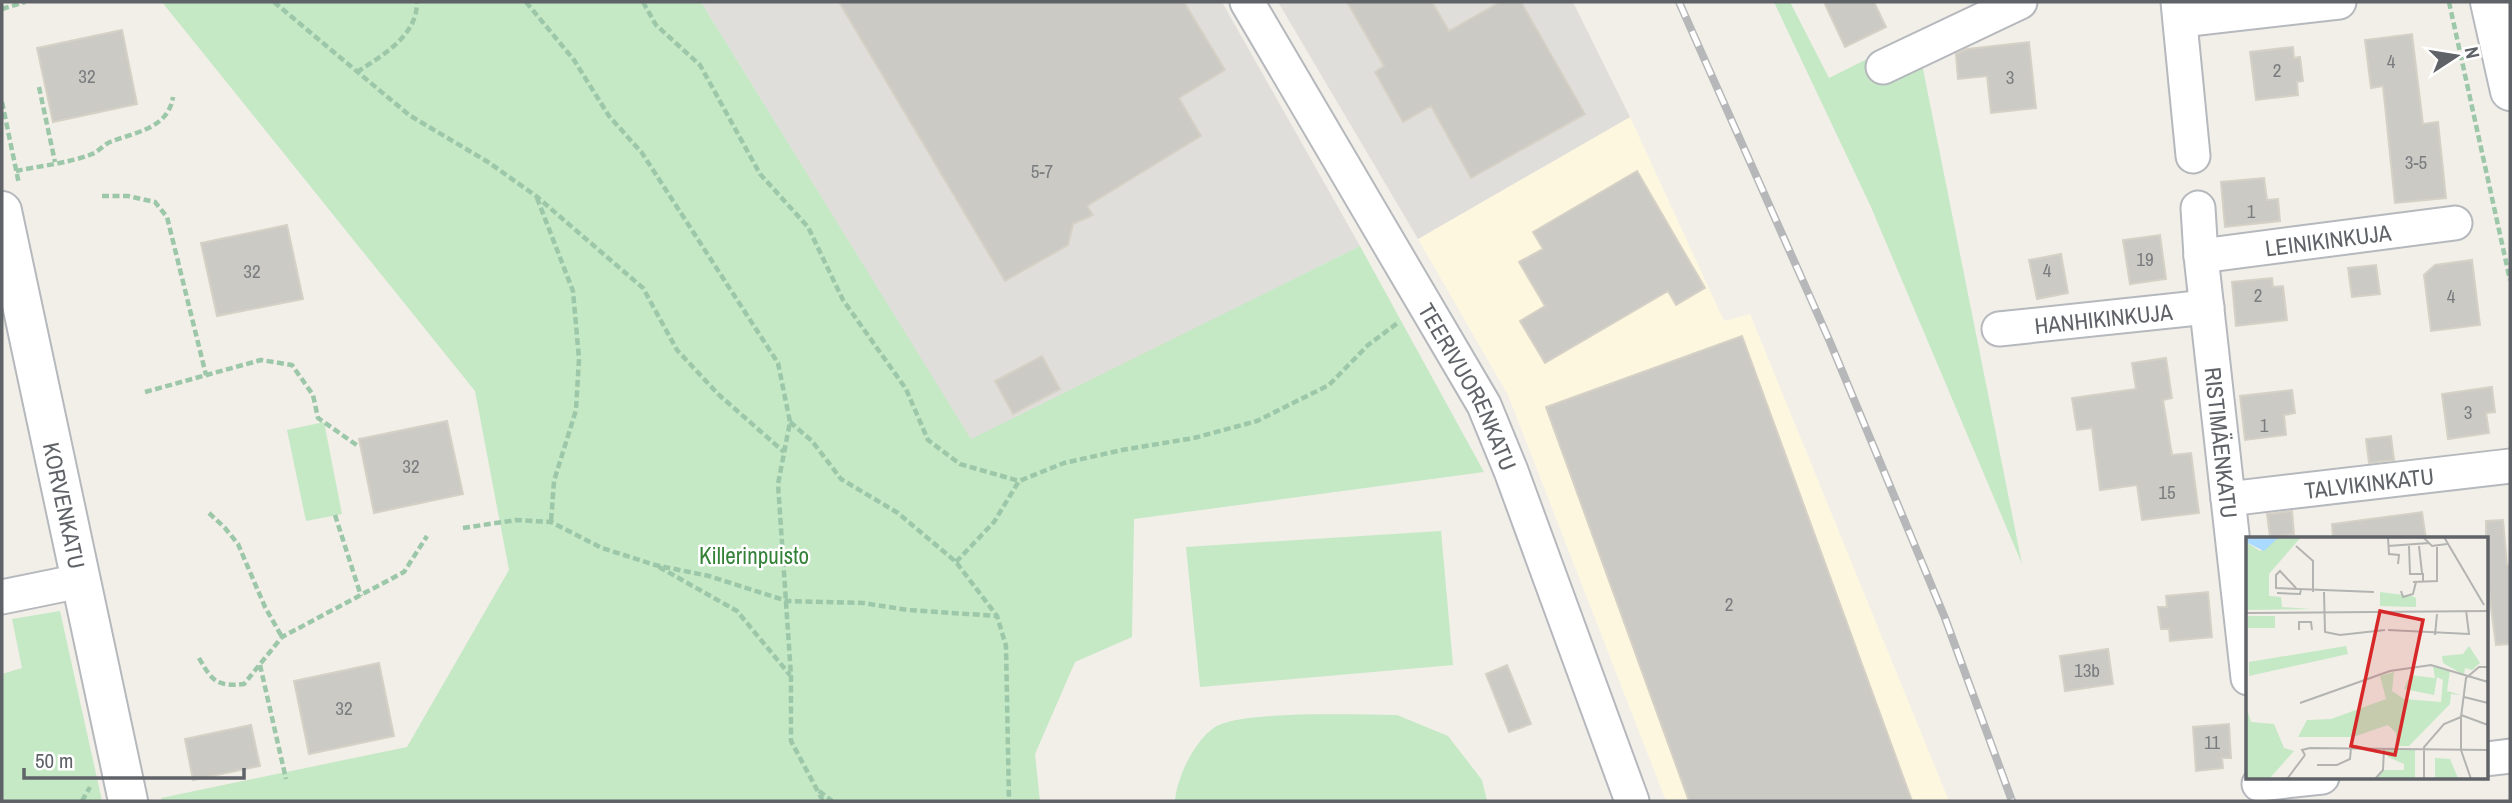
<svg xmlns="http://www.w3.org/2000/svg" width="2512" height="803" font-family="'Archivo Narrow',sans-serif">
<style>
.commercial{fill:#fef7e0}
.industrial{fill:#e0deda}
.green{fill:#c5e8c5}
.building{fill:#cccac5;stroke:#d6d1c6;stroke-width:2}
.lines{fill:none;stroke-linecap:round;stroke-linejoin:round}
.minor-casing{stroke:#b5b8bc;stroke-width:37}
.tertiary-casing{stroke:#b5b8bc;stroke-width:42}
.secondary-casing{stroke:#b6babf;stroke-width:42}
.path{stroke:#9cc7a9;stroke-width:4.5;stroke-dasharray:7 3.5;stroke-linecap:butt}
.minor{stroke:#fff;stroke-width:33}
.tertiary{stroke:#fff;stroke-width:38}
.secondary{stroke:#fff;stroke-width:38}
.rail-casing{stroke:#b6b7b8;stroke-width:8}
.rail{stroke:#fff;stroke-width:5;stroke-dasharray:16;stroke-linecap:butt}
.labels{text-anchor:middle;dominant-baseline:central;stroke-width:5;stroke-linejoin:round;paint-order:stroke}
.number-label{font-size:19px;fill:#7a7d7f}
.street-label{font-size:23px;fill:#5f6368;stroke:#fff}
.park-label{font-size:23px;fill:#348238;stroke:#fff}
.inset-road{fill:none;stroke:#b3b3b1;stroke-width:2}
.view{fill:#d62828;fill-opacity:0.15;stroke:#d62828;stroke-width:3.5}
.inset-edge{fill:none;stroke:#5f6368;stroke-width:3.5}
</style>
<rect width="100%" height="100%" fill="#f1efe8"/>
<path class="commercial" d="M1630,117L1724,321L1750,314L1949,801H1666L1508,395L1418,239Z"/>
<path class="industrial" d="M701,2H1222L1360,246L971,440Z
M1278,2H1573L1630,117L1418,239Z"/>
<path class="green" d="M162,2H701L971,439L1360,246L1484,472L1134,519L1132,637L1075,662L1035,754L1040,801H162L161,798L407,747L509,570L475,391Z
M1774,2H1790L1829,78L1869,58L1921,59L2022,564L1871,207Z
M324,422L342,514L306,521L287,430Z
M1441,531L1453,665L1200,687L1186,547Z
M60,611L102,801H2V674L22,668L12,619Z
M1397,715L1448,736L1482,780L1487,801H1175C1177,777 1194,741 1215,727C1242,710 1360,715 1397,715Z"/>
<path class="building" d="M839,2H1184L1225,70L1179,98L1201,136L1087,206L1093,215L1073,224L1068,245L1005,281Z
M1347,2H1432L1449,31L1500,2H1521L1585,114L1471,178L1431,106L1403,122L1375,72L1384,66Z
M1824,2H1874L1886,27L1845,47Z
M122,30L137,104L53,122L37,48Z
M2412,34L2423,124L2438,122L2446,198L2395,203L2383,86L2371,88L2365,40Z
M2029,42L2036,108L1991,113L1987,76L1958,79L1956,54L1967,49Z
M2293,47L2294,58L2300,57L2303,81L2297,82L2298,95L2256,100L2250,52Z
M1637,171L1705,288L1676,305L1668,291L1545,363L1520,321L1545,306L1519,262L1543,249L1533,232Z
M2264,178L2267,200L2278,199L2280,221L2225,227L2221,182Z
M287,225L303,299L217,316L201,243Z
M2160,235L2166,279L2130,284L2123,240Z
M2061,254L2068,293L2037,299L2029,260Z
M2472,260L2480,325L2431,331L2424,275L2435,265Z
M2376,265L2380,294L2352,297L2348,268Z
M2272,278L2273,287L2283,286L2287,320L2236,326L2232,282Z
M1742,336L1912,801H1689L1546,407Z
M1042,356L1060,389L1013,414L995,381Z
M2166,358L2172,398L2163,400L2172,455L2191,453L2199,513L2142,520L2137,485L2100,490L2092,428L2077,430L2072,398L2136,389L2132,363Z
M2492,387L2495,412L2486,413L2489,433L2448,439L2442,394Z
M2292,390L2295,413L2284,415L2286,435L2245,440L2240,396Z
M447,421L463,494L374,513L359,439Z
M2391,436L2394,460L2369,463L2366,439Z
M2292,511L2294,534L2270,537L2267,514Z
M2422,512L2426,539H2333L2332,524Z
M2503,520L2507,565H2510V644L2496,645L2489,592L2486,593V521Z
M2208,592L2212,637L2170,641L2169,629H2161L2158,607H2167L2166,596Z
M2108,649L2113,684L2065,691L2060,656Z
M379,663L394,736L309,754L294,681Z
M1507,665L1531,724L1509,732L1486,674Z
M2229,724L2231,758H2222L2223,768L2196,771L2193,727Z
M251,725L260,766L193,780L185,739Z"/>
<g class="lines">
<g class="minor-casing">
<g id="minor">
<path id="s1" d="M1247,2L1484,405L1511,471L1632,801"/>
<path d="M2178,2L2193,156"/>
<path d="M2181,20L2339,2"/>
<path d="M1883,67L2020,2"/>
<path id="s2" d="M2198,208L2201,256L2248,678"/>
<path id="s3" d="M2201,256L2455,223"/>
<path id="s4" d="M1999,329L2207,307"/>
<path id="s5" d="M2228,499L2510,466"/>
<path d="M2,597L80,581"/>
<path d="M2486,759L2510,756"/>
<path d="M2259,784L2322,777"/>
</g>
</g>
<g class="tertiary-casing">
<g id="tertiary">
<path id="s6" d="M2,211L128,801"/>
</g>
</g>
<g class="secondary-casing">
<path id="secondary" d="M2490,2L2510,91"/>
</g>
<path class="path" d="M274,2L409,115L488,162L536,196L643,288L677,350L718,394L784,452
M526,2L574,60L609,116L642,153L778,363L790,422L778,484L791,676V741L823,801
M643,2L656,25L700,65L760,174L808,227L843,300L906,389L928,440L960,464L1019,481
M2449,2L2510,280
M2,9L25,2
M357,72C383,55 417,36 417,2
M39,87L55,162
M2,102L19,184
M16,171C39,166 70,163 92,154C98,152 103,145 110,142C135,132 168,129 173,97
M102,196H128L155,202L167,217L206,375
M537,198L573,291L579,359L576,410L554,481L551,522
M145,392L261,360L292,365L313,395L318,418L358,446
M790,422L812,441L841,479L898,513L956,562L997,616L1006,646L1009,801
M209,513L225,528L238,544L265,607L282,637
M335,515L361,596
M463,528L516,520L551,522L602,548L655,565L709,576L787,601L863,603L908,610L997,616
M956,562L994,522L1019,481L1064,463L1122,450L1194,438L1257,421L1329,385L1368,345L1399,322
M659,567L737,611L790,675
M199,658C212,681 217,687 244,684L282,637L404,572L427,536
M260,665L286,779
M819,791L832,801
M82,801L90,787"/>
<use href="#minor" class="minor"/>
<use href="#tertiary" class="tertiary"/>
<use href="#secondary" class="secondary"/>
<g class="rail-casing">
<path id="rail" d="M1679,2L1830,342L1945,618L2012,801"/>
</g>
<use href="#rail" class="rail"/>
</g>
<g class="labels">
<g class="number-label">
<text x="2391" y="61">4</text>
<text x="2277" y="70">2</text>
<text x="87" y="76">32</text>
<text x="2010" y="77">3</text>
<text x="2416" y="162">3-5</text>
<text x="1042" y="171">5-7</text>
<text x="2251" y="211">1</text>
<text x="2145" y="259">19</text>
<text x="2047" y="270">4</text>
<text x="252" y="271">32</text>
<text x="2258" y="295">2</text>
<text x="2451" y="296">4</text>
<text x="2468" y="412">3</text>
<text x="2264" y="425">1</text>
<text x="411" y="466">32</text>
<text x="2167" y="492">15</text>
<text x="1729" y="604">2</text>
<text x="2087" y="670">13b</text>
<text x="344" y="708">32</text>
<text x="2212" y="742">11</text>
</g>
<g class="street-label">
<text stroke="none"><textPath href="#s3" startOffset="128">LEINIKINKUJA</textPath></text>
<text stroke="none"><textPath href="#s4" startOffset="105">HANHIKINKUJA</textPath></text>
<text stroke="none"><textPath href="#s1" startOffset="444">TEERIVUORENKATU</textPath></text>
<text stroke="none"><textPath href="#s2" startOffset="236">RISTIMÄENKATU</textPath></text>
<text stroke="none"><textPath href="#s5" startOffset="142">TALVIKINKATU</textPath></text>
<text stroke="none"><textPath href="#s6" startOffset="301">KORVENKATU</textPath></text>
</g>
<g class="park-label">
<text x="754" y="555">Killerinpuisto</text>
</g>
</g>
<g transform="translate(2246 537)">
<rect width="242" height="242" fill="#f1efe8"/>
<path d="M33,0H55L23,37V59L35,60L36,70L65,72L0,73V5L14,14ZM134,55L166,59L170,61V70L134,69ZM2,79H29V91H2ZM100,109L102,117L3,139V125ZM223,109L234,126L226,133L219,131L218,138L197,126L196,119L217,117ZM187,129L204,134L201,154L215,158L205,157L204,167L163,209H150V196L142,188L107,200H52L61,183L85,182L140,162L134,139L148,135L146,154L158,162L195,165L197,143L191,140L188,158L158,152L164,138L189,141ZM0,169L5,185L28,187L38,211L48,214L24,241H0ZM139,213H169V241L130,242L138,233H158V227L142,220ZM189,221L204,222L212,241H189Z" fill="#c5e8c5"/>
<path d="M0,0H33L18,14L0,5Z" fill="#aadaff"/>
<path class="inset-road" d="M121,0H177L186,9L201,7M198,0L238,68M142,1L143,17L153,18L152,27M50,9L67,24V55M142,9L183,6M163,9L164,37H177V45M173,9L176,36M167,45L191,44V10M50,51L34,34L30,38V51L128,55M155,54L157,60L167,57L170,45M78,55L79,95L94,98L139,93M31,56L54,57L55,52M0,76L242,74M53,93V85H65L66,93M142,93L223,97L220,73M189,98L191,77M218,160L242,166M54,166L144,134L185,128L242,145M215,178L242,188M59,218L56,213L64,211L242,213M71,228H91L104,222L105,211M41,242L59,218M129,242L137,233L138,211M178,242V210L198,187L215,180M225,242L215,213V180L220,141L233,130H242"/>
<path class="view" d="M134,74L177,83L149,218L105,209Z"/>
<rect width="242" height="242" class="inset-edge"/>
</g>
<rect width="2512" height="803" fill="none" stroke="#5f6368" stroke-width="7"/>
<g transform="translate(2456 56) rotate(78)" stroke="#ffffff" stroke-width="5" paint-order="stroke">
<path d="M0-5L12 26L0 18L-12 26Z" fill="#5f6368"/>
<text y="-10" font-size="19" font-weight="bold" text-anchor="middle" fill="#5f6368">N</text>
</g>
<path d="M24 768v10h220v-10" fill="none" stroke="#5f6368" stroke-width="3.5"/>
<text x="35" y="768" font-size="21" fill="#5f6368" stroke="#ffffff" stroke-width="5" paint-order="stroke">50 m</text>
</svg>
